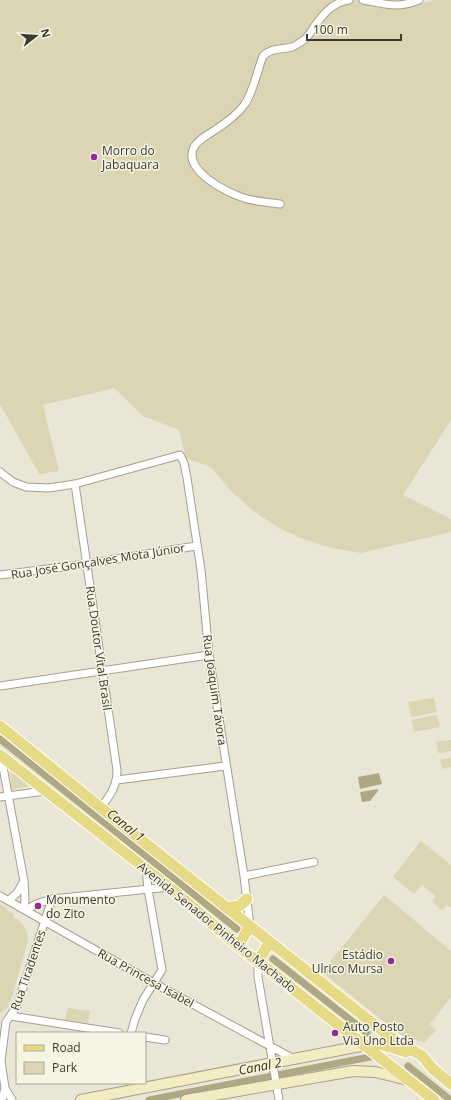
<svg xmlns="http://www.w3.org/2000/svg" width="451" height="1100" font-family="'Open Sans',sans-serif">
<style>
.green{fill:#dbd5b3}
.water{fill:#afa983}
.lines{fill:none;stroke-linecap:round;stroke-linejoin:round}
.canal{stroke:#afa983;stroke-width:7}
.minor-casing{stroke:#a3a090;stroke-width:9}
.secondary-casing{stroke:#a3a090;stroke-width:12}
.primary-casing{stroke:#fff;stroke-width:13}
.minor{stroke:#fff;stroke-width:7}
.secondary{stroke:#f3ecc3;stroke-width:10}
.primary{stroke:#e7da87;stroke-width:11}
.poi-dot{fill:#912b90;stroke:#f6f4e2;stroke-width:1.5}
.labels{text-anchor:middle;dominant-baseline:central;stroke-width:3;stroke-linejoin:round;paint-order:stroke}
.poi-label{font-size:12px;fill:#3b3a33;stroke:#f6f4e2;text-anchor:start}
.street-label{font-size:12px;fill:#3b3a33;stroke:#f6f4e2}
.water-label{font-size:13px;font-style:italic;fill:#383000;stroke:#f6f4e2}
</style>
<rect width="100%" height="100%" fill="#e9e6d5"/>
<path class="green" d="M0,0H405L394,5L367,7L402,9L433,0H451V420L403,495L451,519V532L361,553L332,548L303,539L277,527L252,510L230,490L211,467L186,458L179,430L143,416L114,388L43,405L59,471L39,474L0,404Z
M434,698L437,712L411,717L408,702Z
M437,715L440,727L414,732L412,720Z
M451,740V751L438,753L436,742Z
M451,758V767L442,769L440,760Z
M10,769L31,786L12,789Z
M421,841L451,865V907L447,905L442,910L432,902L436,896L422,885L414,894L393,877Z
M384,895L451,951V997L430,1024L436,1030L425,1042L406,1038L398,1033L322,972Z
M0,904L7,908V910L14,914L13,917C23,922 28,929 28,941L12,997L7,1008L0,1013Z
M68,1008L90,1011L88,1023L65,1020Z"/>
<path class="water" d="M379,773L382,784L360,789L358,777Z
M378,789V791L370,801L362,802L360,792Z"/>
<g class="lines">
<path class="canal" d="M0,739L237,929
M273,959L367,1033
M408,1066L448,1098
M149,1100L375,1056"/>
<g class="minor-casing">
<path id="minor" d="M363,0C387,4 395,9 419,0
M280,204C268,202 256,202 244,198C227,193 182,170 194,147C198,139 208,135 215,130C226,123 237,115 245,104C254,90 257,71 263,56C272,47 281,50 292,47C297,45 301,42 305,39C309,36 311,31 314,27C323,14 333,2 349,0
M0,472L13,482L26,487L49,488L75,484L180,455L184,463L187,478L201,570L209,655L244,876L250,926
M75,484L117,770C117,787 110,795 101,808
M0,575L86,564L196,546
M0,686L209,655
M1,756L24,881L25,900L24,909
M117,780L225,766
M0,797L45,791
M244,876L314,862
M0,896L159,986L294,1059
M9,900L17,893L24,881
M26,910L36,904L52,899L169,887
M258,961V977L279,1100
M11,1016L119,1033
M131,1033L135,1019L143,1000L162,970L148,889L146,869
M145,1037L165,1040
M5,1088L12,1100
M2,1100L5,1088L1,1061L6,1022L17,1006L52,899"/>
</g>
<g class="secondary-casing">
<path id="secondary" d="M81,1100L366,1045
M186,1100L353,1071L375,1072L408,1080"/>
</g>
<g class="primary-casing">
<path id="primary" d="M0,726L101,808L390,1037L422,1056L433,1069L451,1084
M0,755L169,887L238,946L434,1100
M227,908L239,906L247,899
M238,946L250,926
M258,961L270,942
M366,1045L380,1044L406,1052"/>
</g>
<use href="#minor" class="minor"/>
<use href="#secondary" class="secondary"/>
<use href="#primary" class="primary"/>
</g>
<g class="poi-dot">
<circle cx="94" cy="157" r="4"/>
<circle cx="38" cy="906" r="4"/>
<circle cx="391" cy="961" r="4"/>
<circle cx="335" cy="1033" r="4"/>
</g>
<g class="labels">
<g class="poi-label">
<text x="102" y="150">Morro do<tspan x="102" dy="14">Jabaquara</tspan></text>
<text x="46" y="899">Monumento<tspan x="46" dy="14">do Zito</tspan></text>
<text x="383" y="954" text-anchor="end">Estádio<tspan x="383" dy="14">Ulrico Mursa</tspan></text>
<text x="343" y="1026">Auto Posto<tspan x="343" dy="14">Via Uno Ltda</tspan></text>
</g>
<g class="street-label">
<text transform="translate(98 561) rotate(-9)">Rua José Gonçalves Mota Júnior</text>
<text transform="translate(99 648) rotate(82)">Rua Doutor Vital Brasil</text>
<text transform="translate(215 690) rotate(82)">Rua Joaquim Távora</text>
<text transform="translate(217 927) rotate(39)">Avenida Senador Pinheiro Machado</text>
<text transform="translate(28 970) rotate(-71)">Rua Tiradentes</text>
<text transform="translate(146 978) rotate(29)">Rua Princesa Isabel</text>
</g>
<g class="water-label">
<text transform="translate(126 825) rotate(39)">Canal 1</text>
<text transform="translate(260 1066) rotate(-11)">Canal 2</text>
</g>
</g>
<rect x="16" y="1032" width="130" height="52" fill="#f6f4e2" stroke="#abaa9c"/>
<rect x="24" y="1045" width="20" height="6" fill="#e7da87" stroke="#abaa9c"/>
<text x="52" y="1052" font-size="12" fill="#3b3a33">Road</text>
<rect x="24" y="1062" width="20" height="12" fill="#dbd5b3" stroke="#abaa9c"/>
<text x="52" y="1072" font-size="12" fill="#3b3a33">Park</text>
<g transform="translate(36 36) rotate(73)" stroke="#f6f4e2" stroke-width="3" paint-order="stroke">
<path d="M0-3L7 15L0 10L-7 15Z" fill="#3b3a33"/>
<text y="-6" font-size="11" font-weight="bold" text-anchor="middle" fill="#3b3a33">N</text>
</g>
<path d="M307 34v6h94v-6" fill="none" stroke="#3b3a33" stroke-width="2"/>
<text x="313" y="34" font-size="12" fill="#3b3a33" stroke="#f6f4e2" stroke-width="3" paint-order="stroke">100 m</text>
</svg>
